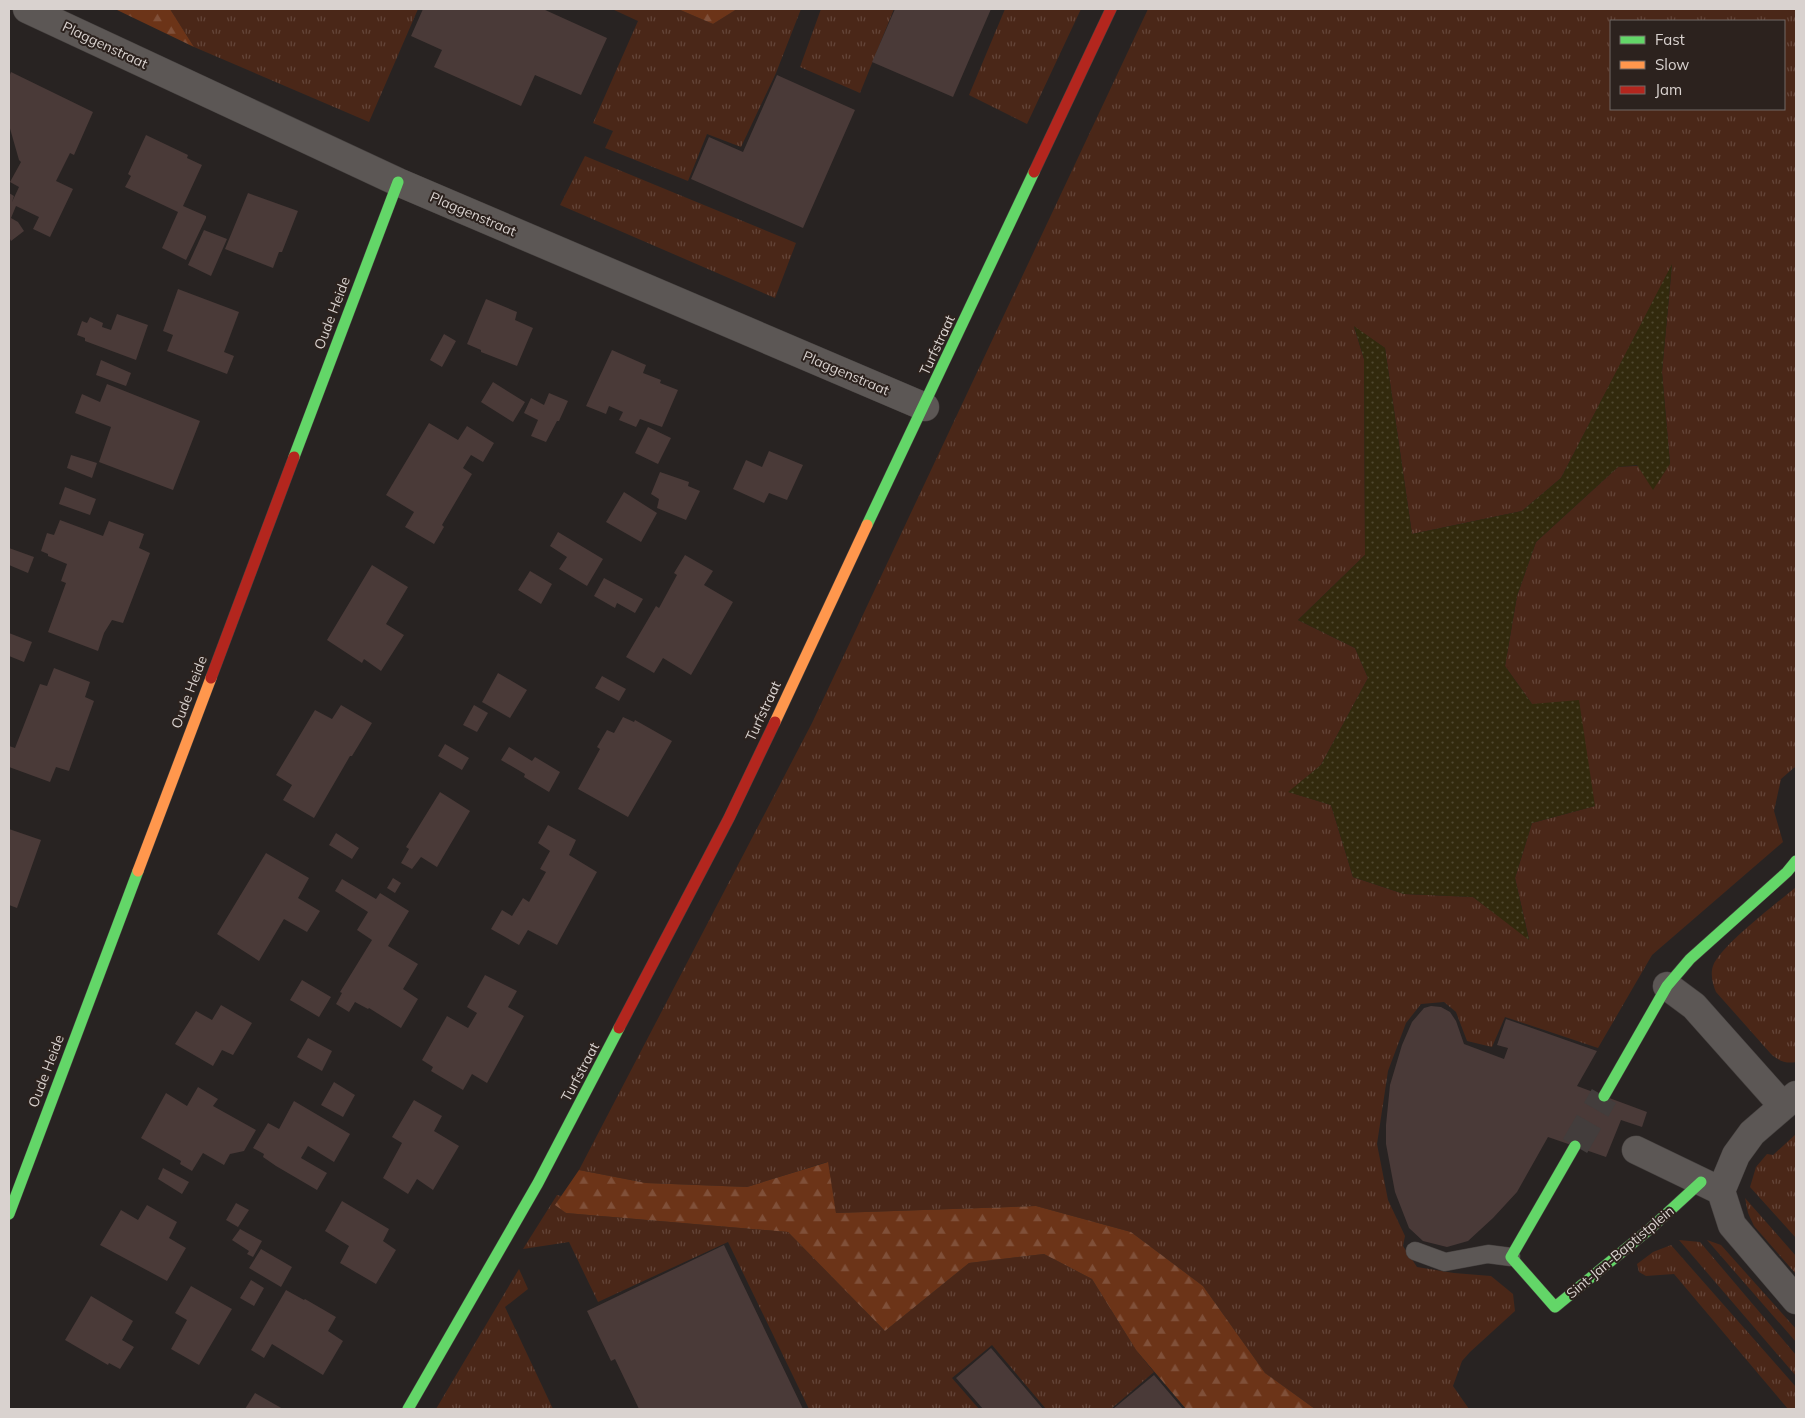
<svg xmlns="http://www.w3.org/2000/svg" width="1805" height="1418" font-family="Mulish,sans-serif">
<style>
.grass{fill:url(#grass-tufts);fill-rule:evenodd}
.forest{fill:url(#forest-firs)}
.sand{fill:url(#sand-dots)}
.building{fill:#4a3a38}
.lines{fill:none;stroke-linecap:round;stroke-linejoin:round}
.secondary-tunnel{stroke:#433d3c;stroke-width:28;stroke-dasharray:28 14;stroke-linecap:butt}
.lane-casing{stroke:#45403f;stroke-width:19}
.street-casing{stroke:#45403f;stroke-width:29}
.fast-casing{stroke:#45403f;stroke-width:12}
.slow-casing{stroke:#45403f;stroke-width:12}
.jam-casing{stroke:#45403f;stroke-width:12}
.lane{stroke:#5c5755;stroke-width:18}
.street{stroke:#5c5755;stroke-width:28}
.fast{stroke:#63d668;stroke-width:11}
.slow{stroke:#ff974d;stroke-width:11}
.jam{stroke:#b3261e;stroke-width:11}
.labels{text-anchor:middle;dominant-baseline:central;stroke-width:4;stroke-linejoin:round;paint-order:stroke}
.street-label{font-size:14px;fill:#d9d2cf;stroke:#2c221e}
</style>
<defs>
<pattern id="grass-tufts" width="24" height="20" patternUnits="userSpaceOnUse" patternTransform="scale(1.25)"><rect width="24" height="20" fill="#4a2718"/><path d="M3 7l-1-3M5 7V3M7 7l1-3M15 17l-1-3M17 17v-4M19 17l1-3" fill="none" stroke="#644539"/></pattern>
<pattern id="forest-firs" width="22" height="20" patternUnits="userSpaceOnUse" patternTransform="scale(1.25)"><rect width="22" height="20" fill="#6c3418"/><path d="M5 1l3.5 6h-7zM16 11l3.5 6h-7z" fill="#805039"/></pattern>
<pattern id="sand-dots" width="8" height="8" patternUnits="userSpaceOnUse" patternTransform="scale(1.25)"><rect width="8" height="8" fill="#322a0d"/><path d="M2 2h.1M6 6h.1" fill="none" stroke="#4f482f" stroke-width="1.8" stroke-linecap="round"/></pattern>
</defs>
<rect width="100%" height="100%" fill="#282322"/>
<path class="grass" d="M170,9H418L369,122L194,47Z
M612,9H678L713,24L737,9H801L776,73L741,147L707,134L688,181L605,148L613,131L593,123L638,21Z
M821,9H894L860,93L800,67Z
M1005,9H1081L1027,124L969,95Z
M1148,9H1796V766L1781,779L1774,811L1783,842L1652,955L1598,1048L1505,1017L1492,1047L1467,1041L1456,1012L1444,1002L1421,1004L1406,1023L1388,1071L1377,1144L1388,1200L1405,1236L1403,1246L1417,1267L1454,1273L1491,1276L1513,1294L1515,1311L1470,1352L1462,1361L1453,1386L1469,1409H1315L1265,1373L1203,1286L1131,1232L1036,1206L836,1213L827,1162L747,1187L646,1183L579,1170L812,723ZM1611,21H1784V109H1611ZM1672,265L1662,372L1670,464L1618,467L1536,542L1517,596L1505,666L1532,704L1595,806L1532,823L1515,878L1529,939L1473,897L1404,894L1353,877L1331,805L1289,792L1321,765L1368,678L1355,648L1298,620L1365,555L1364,359L1354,327L1385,348L1412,534L1522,511L1561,478Z
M585,156L796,243L775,298L560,205Z
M1796,887V1062C1786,1064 1779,1061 1771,1054L1716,992C1713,985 1710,974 1713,966C1720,946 1777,903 1796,887Z
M1796,1134V1238L1750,1187L1756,1167L1767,1154L1773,1155Z
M557,1195L561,1196L556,1205L566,1213L788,1232L885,1331L969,1263L1044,1254L1092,1279L1136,1350L1154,1372L1111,1409H1046L992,1345L952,1378L979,1409H809L728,1242L598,1302L569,1242L523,1249Z
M1745,1198L1796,1256V1274L1754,1226L1748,1213Z
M1679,1240L1700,1242L1796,1355V1376Z
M1707,1240L1721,1245L1796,1329V1342Z
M1671,1245L1796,1387V1409H1788L1674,1274L1646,1276L1639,1272L1637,1264L1653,1252Z
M519,1269L528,1289L505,1307L553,1409H436Z"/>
<path class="forest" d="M115,9H170L194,47Z
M678,9H737L713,24Z
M828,1162L836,1213L1036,1206L1131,1232L1203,1286L1265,1373L1315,1409H1186L1136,1350L1092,1279L1044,1254L969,1263L885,1331L788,1232L566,1213L555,1205L579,1170L646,1183L747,1187Z"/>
<path class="sand" d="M1672,264L1662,372L1670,464L1653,490L1637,465L1618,467L1536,542L1517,596L1505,666L1532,704L1579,700L1595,806L1532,823L1515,878L1529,940L1473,897L1404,894L1353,877L1331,805L1288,792L1321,765L1368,678L1355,648L1298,620L1365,555L1364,359L1354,326L1385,348L1412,534L1522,511L1561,478Z"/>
<path class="building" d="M423,9H543L607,38L581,95L535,75L521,106L434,67L442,50L411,36Z
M895,9H991L953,97L872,62Z
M11,72L93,112L74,155L70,153L56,181L73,189L50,237L33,229L39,217L16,206L11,218L18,222L24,231L11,241L9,237V193L14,196L12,202L19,187L10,182L21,162L19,160L9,125V77Z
M777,75L855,110L803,228L691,179L709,137L743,152Z
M146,135L188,155L187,158L202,165L183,206L206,216V218L186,260L162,248L178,212L125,187L131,176L128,174Z
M248,193L298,211L282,252H279L273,268L225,249Z
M204,230L227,239L211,276L188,265Z
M178,289L239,312L224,352L234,356L227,374L167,351L173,335L163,331Z
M486,299L517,312L515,320L533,328L517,366L481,352V350L467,344Z
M117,314L148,325L136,360L85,341V338L77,335L82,321L87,323L90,317L103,323L102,327L111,330Z
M444,334L456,341L442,367L430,360Z
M612,350L646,365L643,373L661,380L660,383L678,390L662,427L640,419L636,427L619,420L623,412L609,406L606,414L586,406Z
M101,360L131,373L126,386L96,375Z
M493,382L525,402L513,422L481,402Z
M107,384L200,421L173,490L99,462L111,427L75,413L82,394L100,402Z
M549,393L568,401L559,421H557L546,442L531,436L538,420L524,413L531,398L544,405Z
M429,423L458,440L467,426L494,443L483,462L471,455L463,468L472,474L442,525L444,527L434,544L405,527L414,512L386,495Z
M648,427L671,438L658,464L635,453Z
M769,451L803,465L787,500L769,493L764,503L733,489L746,460L762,467Z
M71,455L97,463L92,478L67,468Z
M660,472L689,482L688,486L700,491L686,520L657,508L659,499L651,494Z
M65,487L96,499L90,515L59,504Z
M624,492L657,513L641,542L606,522Z
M60,520L103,536L109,521L144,534L139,548L150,553L123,623L112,620L104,633L98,651L48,632L66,583L61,581L67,564L48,556V554L41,551L47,533L54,535Z
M558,532L603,559L587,586L559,569L567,557L550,546Z
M9,548L34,557L28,573L9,565Z
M685,555L713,571L704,585L733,602L691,675L663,658L654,673L626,657L656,606L659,608L677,575L674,573Z
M372,565L408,587L386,624L404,635L381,671L364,659L362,663L327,640Z
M530,571L552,584L541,604L518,590Z
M604,578L643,599L635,613L617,603L615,608L594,596Z
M9,633L32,642L24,662L9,656Z
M54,668L90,682L85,697L94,701L69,771L56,767L50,782L9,767V746L15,748L40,684L47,686Z
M498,673L527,690L510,718L482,702Z
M602,676L626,689L619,701L595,688Z
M341,705L372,723L352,756H350L314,818L283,800L292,785L276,775L315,710L332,719Z
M474,705L488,713L477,732L463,725Z
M623,717L634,722L635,720L672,741L628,817L578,789L600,749L597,747L607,730L614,733Z
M445,744L469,758L462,770L438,756Z
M509,747L532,761L535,757L560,772L549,792L524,777L525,774L501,760Z
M440,792L470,811L437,867L421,857L412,869L401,863L409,849L406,847Z
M548,825L576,840L569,855L597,872L557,945L528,930L519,945L491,929L502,910L512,916L523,898L529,902L546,872L540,869L550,851L538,843Z
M9,829L41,840L17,908L9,905Z
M336,833L359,848L352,859L329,845Z
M266,853L309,878L298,898L320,911L307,932L284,919L259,961L217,934Z
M393,878L401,883L395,893L387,888Z
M342,879L376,899L380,893L409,911L388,946L418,964L403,989L418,999L401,1028L369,1008L368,1009L355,1002L349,1012L336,1004L342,993L340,992L372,940L357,930L368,912L335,891Z
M485,975L517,991L508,1007L524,1016L487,1083L472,1074L463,1090L431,1071L433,1067L422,1060L447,1016L468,1028L477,1013L467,1007Z
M302,980L331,997L319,1017L290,1000Z
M221,1005L252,1023L233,1055L222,1050L213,1066L175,1044L196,1011L212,1020Z
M1431,1006L1441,1007L1450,1012L1456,1021L1464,1044L1504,1059L1508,1048L1497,1045L1506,1019L1597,1051L1577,1086L1647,1112L1642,1127L1621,1120L1606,1157L1548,1137L1517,1192L1493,1218L1468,1241L1447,1247L1423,1241L1409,1228L1395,1192L1386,1144V1125L1390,1085L1402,1045L1412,1022L1424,1008Z
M308,1038L332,1051L322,1071L297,1057Z
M334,1082L355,1095L343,1117L321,1105Z
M198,1087L218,1099L213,1106L256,1130L244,1151L230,1154L224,1165L203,1153L192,1171L180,1164L181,1161L141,1138L166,1093L187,1106Z
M414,1100L442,1116L434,1131L459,1146L433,1190L417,1179L408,1194L383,1178L402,1143L392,1137Z
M294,1101L350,1134L334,1162L308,1146L301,1158L327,1173L317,1190L276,1166L263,1157L264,1154L253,1148L268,1123L279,1129Z
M163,1168L189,1182L182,1194L158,1179Z
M342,1201L389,1229L383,1241L396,1250L376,1284L340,1263L349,1246L325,1231Z
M236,1203L249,1210L238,1227L226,1220Z
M147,1205L177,1222L169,1238L186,1248L167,1281L100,1245L121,1210L138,1220Z
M240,1229L262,1241L253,1257L247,1254L249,1251L232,1240Z
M724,1245L803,1409H639L615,1359L611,1361L587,1311Z
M261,1249L292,1267L281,1287L249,1268Z
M251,1280L264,1288L254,1306L240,1298Z
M191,1286L232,1309L199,1365L171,1349L187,1320L175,1313Z
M286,1290L304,1300L305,1299L336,1317L328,1331L343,1341L323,1375L272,1344L264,1358L251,1350Z
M91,1296L133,1321L122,1340L134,1347L120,1369L109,1363L108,1365L65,1340Z
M991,1348L1043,1409H983L956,1378Z
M1154,1375L1183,1409H1113Z
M255,1393L283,1409H245Z"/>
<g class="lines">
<path class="secondary-tunnel" d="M1575,1146L1604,1096"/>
<g class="lane-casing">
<path id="lane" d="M1415,1251L1445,1262L1488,1254L1511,1257"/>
</g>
<g class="street-casing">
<path id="street" d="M27,9L398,182L925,407
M1667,986L1694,1006L1783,1106
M1636,1150L1721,1191
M1721,1191L1732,1225L1796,1300
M1721,1191L1736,1155L1752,1133L1796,1095"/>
</g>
<g class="fast-casing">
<path id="fast" d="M294,457L398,182
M867,525L1034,172
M1604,1096L1667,986L1690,959L1787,872L1796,861
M1575,1146L1511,1257L1555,1307L1651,1228L1701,1182
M9,1214L138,871
M408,1409L538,1183L619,1028"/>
</g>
<g class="slow-casing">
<path id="slow" d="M775,722L867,525
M138,871L211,678"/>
</g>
<g class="jam-casing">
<path id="jam" d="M1034,172L1111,9
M211,678L294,457
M619,1028L729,818L775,722"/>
</g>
<use href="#lane" class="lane"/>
<use href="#street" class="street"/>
<use href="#fast" class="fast"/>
<use href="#slow" class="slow"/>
<use href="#jam" class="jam"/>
</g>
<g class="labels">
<g class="street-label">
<text transform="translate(105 45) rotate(25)">Plaggenstraat</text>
<text transform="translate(473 214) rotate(23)">Plaggenstraat</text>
<text transform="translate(332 313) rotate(-69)">Oude Heide</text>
<text transform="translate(937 345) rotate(-65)">Turfstraat</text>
<text transform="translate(846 373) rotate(23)">Plaggenstraat</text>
<text transform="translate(189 692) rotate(-69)">Oude Heide</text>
<text transform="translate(763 711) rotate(-65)">Turfstraat</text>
<text transform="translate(46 1071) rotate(-69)">Oude Heide</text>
<text transform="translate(580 1072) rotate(-62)">Turfstraat</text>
<text transform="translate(1620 1252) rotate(-40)">Sint-Jan-Baptistplein</text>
</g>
</g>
<rect width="1805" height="1418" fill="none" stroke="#d9d2cf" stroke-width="20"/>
<rect x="1610" y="20" width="175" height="90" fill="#2c221e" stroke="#716865"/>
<rect x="1620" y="36" width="25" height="8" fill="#63d668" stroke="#716865"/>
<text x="1655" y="45" font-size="15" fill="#d9d2cf">Fast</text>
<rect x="1620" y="61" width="25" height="8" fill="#ff974d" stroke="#716865"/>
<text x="1655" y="70" font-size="15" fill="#d9d2cf">Slow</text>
<rect x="1620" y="86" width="25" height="8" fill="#b3261e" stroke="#716865"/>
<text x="1655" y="95" font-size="15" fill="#d9d2cf">Jam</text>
</svg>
